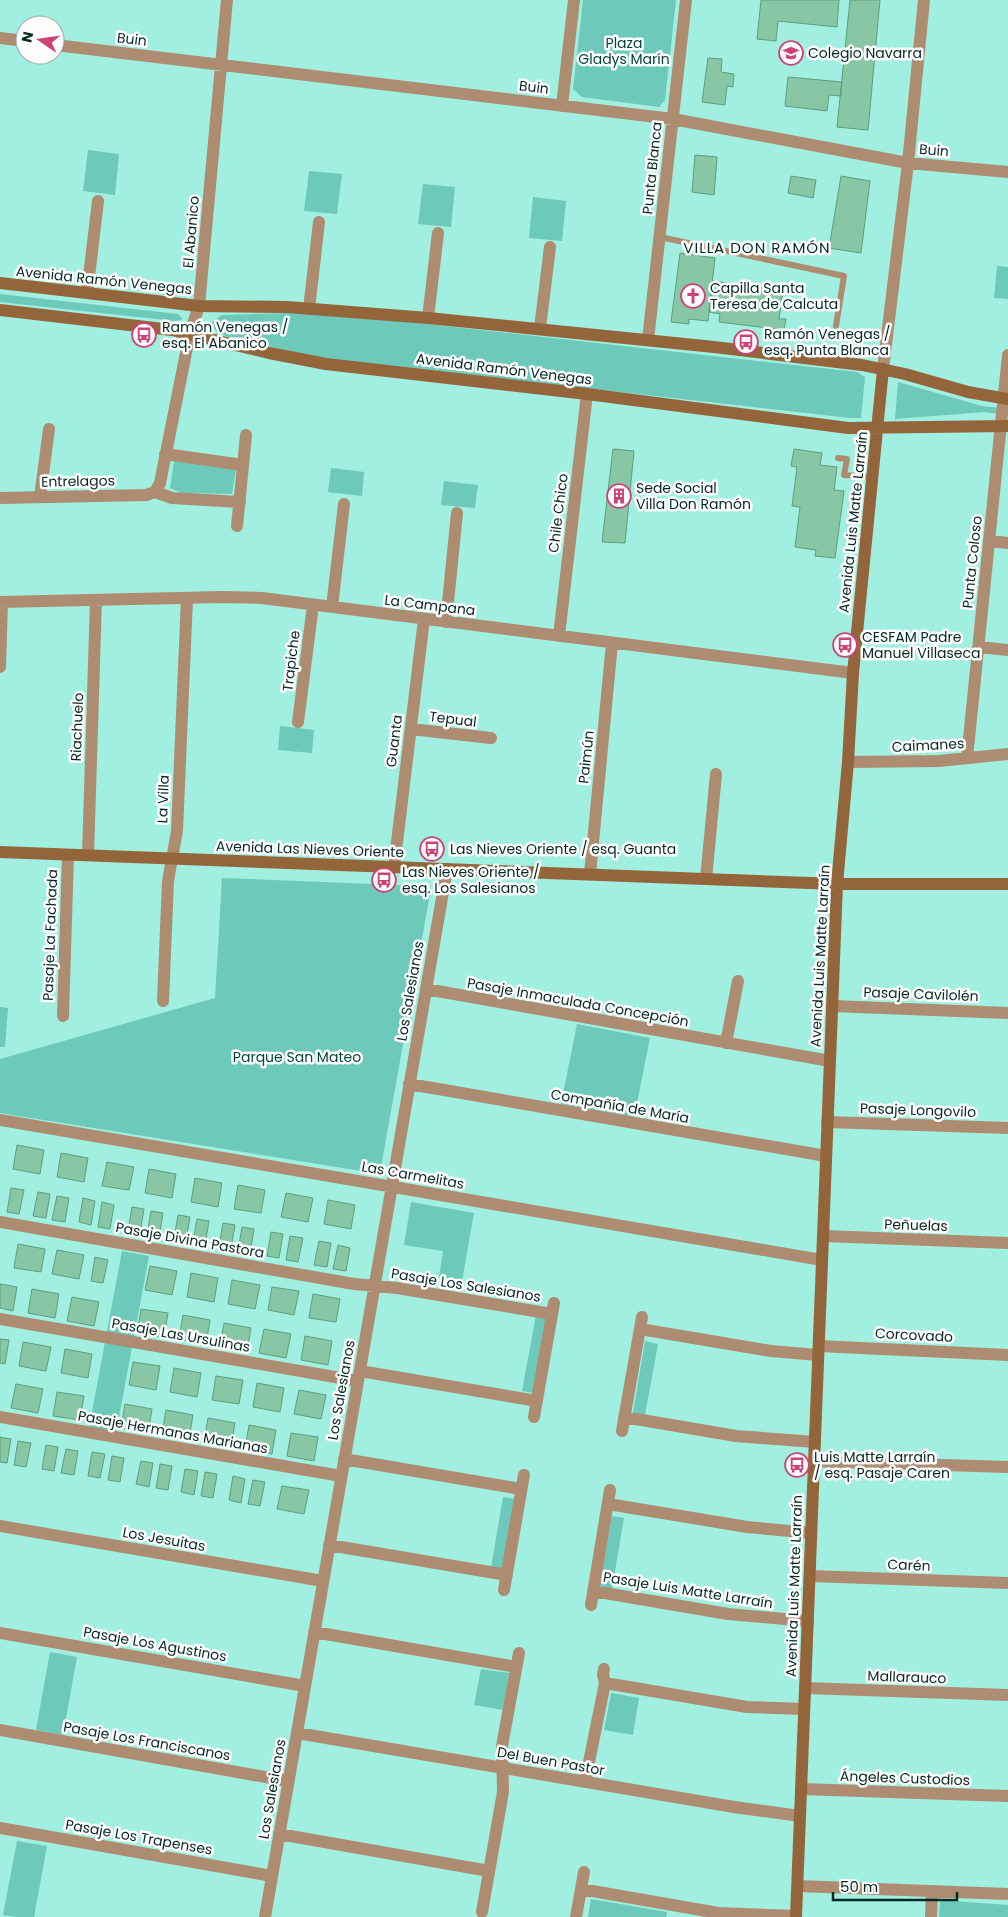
<svg xmlns="http://www.w3.org/2000/svg" width="1008" height="1917" font-family="Poppins,sans-serif">
<style>
.green{fill:#6dc9b9}
.building{fill:#88c7a6;stroke:#5e9d7d}
.lines{fill:none;stroke-linecap:round;stroke-linejoin:round}
.lane{stroke:#ae8c71;stroke-width:6}
.street{stroke:#ae8c71;stroke-width:12}
.secondary{stroke:#94643a;stroke-width:12}
.labels{text-anchor:middle;dominant-baseline:central;stroke-width:5;stroke-linejoin:round;paint-order:stroke}
.street-label{font-size:14px;fill:#062823;stroke:#fefefe}
.park-label{font-size:14px;fill:#04463d;stroke:#fefefe}
.poi-label{font-size:14px;fill:#062823;stroke:#fefefe;text-anchor:start}
.neighbourhood-label{font-size:15px;letter-spacing:1px;fill:#062823;stroke:#fefefe}
</style>
<rect width="100%" height="100%" fill="#a0efe0"/>
<path class="green" d="M583,0H676L665,100L659,107L582,97L573,89Z
M88,150L119,154L115,195L83,191Z
M309,171L342,174L337,214L304,211Z
M423,184L455,187L451,227L418,224Z
M533,197L566,201L562,241L529,238Z
M997,266L1008,267V299L994,298Z
M0,294L178,314L183,319L175,321L0,302Z
M319,312L857,372L865,377L861,418H850L317,358L218,334L211,323L221,315Z
M898,382L982,406L1008,409V415L984,412L895,419Z
M174,461L236,469L232,494L182,493L170,488Z
M331,468L364,472L362,496L328,492Z
M444,481L478,485L475,508L441,505Z
M280,726L314,730L312,753L278,750Z
M222,878L422,886L430,894L381,1167L374,1173L0,1113V1059L215,998Z
M0,1007L8,1008L5,1047H0Z
M577,1024L650,1038L634,1118L561,1104Z
M411,1202L474,1213L462,1281L439,1277L443,1251L404,1245Z
M122,1251L149,1256L116,1433L89,1428Z
M536,1315L548,1317L534,1393L522,1391Z
M645,1341L658,1344L645,1415L633,1413Z
M503,1497L515,1499L503,1570L491,1568Z
M612,1516L624,1518L612,1589L600,1587Z
M50,1652L77,1657L63,1735L36,1730Z
M481,1669L509,1673L503,1710L474,1705Z
M611,1693L639,1698L633,1735L604,1730Z
M17,1841L47,1846L34,1917H17L3,1915Z
M591,1899L667,1912L666,1917H588Z
M940,1900L1008,1905V1917H939Z"/>
<path class="building" d="M761,0H839L837,27L778,21L776,41L757,39Z
M850,0H880L868,130L837,127Z
M708,58L722,59L721,72L734,74L733,87L727,86L725,105L702,102Z
M788,77L842,82L841,96L829,95L827,111L785,106Z
M695,155L717,157L714,195L692,192Z
M791,176L816,180L813,198L788,193Z
M841,176L870,181L861,253L829,248Z
M680,253L715,258L708,321L689,319V324L671,322Z
M713,281L783,290L779,319H786L784,330L719,322L720,314L709,312Z
M613,449L634,451L625,543L602,542Z
M794,449L822,453L820,465L837,467L834,490L844,491L835,558L815,556L816,550L795,547L800,507L792,506L797,467L791,466Z
M17,1145L44,1150L40,1174L13,1169Z
M61,1153L88,1158L84,1182L57,1177Z
M107,1162L134,1167L129,1190L102,1186Z
M149,1169L176,1174L172,1198L145,1193Z
M195,1178L222,1183L218,1207L191,1202Z
M238,1185L265,1190L261,1213L234,1209Z
M11,1188L24,1190L19,1214L7,1212Z
M38,1192L50,1194L46,1218L33,1216Z
M286,1193L313,1198L308,1222L281,1217Z
M57,1196L69,1198L65,1222L52,1220Z
M83,1198L95,1201L91,1225L79,1222Z
M328,1200L355,1205L351,1229L324,1224Z
M102,1202L114,1205L110,1229L98,1227Z
M132,1207L144,1209L140,1233L128,1231Z
M151,1211L163,1213L159,1237L147,1235Z
M178,1215L190,1217L186,1241L174,1239Z
M197,1219L209,1221L205,1245L193,1243Z
M223,1223L235,1225L231,1249L219,1247Z
M242,1227L254,1229L250,1253L238,1251Z
M271,1232L283,1234L279,1258L267,1256Z
M290,1236L303,1238L298,1262L286,1260Z
M319,1241L331,1243L327,1267L314,1265Z
M18,1244L45,1249L41,1272L14,1268Z
M338,1245L350,1248L346,1271L333,1269Z
M57,1250L84,1255L79,1279L52,1274Z
M95,1257L108,1260L103,1283L91,1281Z
M150,1266L177,1271L172,1295L145,1290Z
M191,1273L218,1278L214,1302L187,1297Z
M232,1280L260,1285L255,1309L228,1304Z
M0,1284L17,1287L13,1311L0,1308Z
M272,1287L299,1291L294,1315L268,1310Z
M32,1289L59,1294L55,1318L28,1313Z
M313,1294L340,1299L336,1322L309,1318Z
M72,1297L99,1302L94,1326L67,1321Z
M141,1309L168,1313L164,1337L137,1333Z
M183,1315L210,1320L206,1344L179,1339Z
M224,1323L251,1328L247,1351L220,1346Z
M264,1329L291,1334L286,1358L259,1353Z
M305,1336L332,1341L328,1365L301,1360Z
M0,1339L9,1340L5,1364L0,1363Z
M23,1342L51,1347L46,1371L19,1366Z
M65,1349L92,1354L88,1378L61,1373Z
M133,1362L160,1366L156,1390L129,1385Z
M174,1368L201,1373L197,1397L170,1392Z
M216,1376L243,1380L239,1404L212,1400Z
M257,1383L284,1388L280,1412L253,1407Z
M16,1384L43,1389L38,1413L11,1408Z
M299,1390L326,1395L321,1419L294,1414Z
M57,1392L84,1396L80,1420L53,1416Z
M125,1404L152,1409L148,1433L121,1428Z
M166,1410L193,1415L189,1439L162,1434Z
M208,1418L235,1423L231,1447L204,1442Z
M249,1425L276,1430L272,1454L245,1449Z
M291,1433L318,1437L314,1461L287,1456Z
M0,1437L11,1439L7,1463L0,1462Z
M18,1441L31,1443L26,1467L14,1465Z
M46,1445L58,1447L54,1471L42,1469Z
M66,1449L78,1451L74,1475L61,1473Z
M92,1452L105,1454L100,1478L88,1476Z
M112,1456L124,1458L120,1482L108,1480Z
M141,1461L153,1463L149,1487L136,1484Z
M160,1464L172,1466L168,1490L156,1488Z
M185,1469L198,1471L194,1495L181,1492Z
M205,1472L217,1474L213,1498L201,1496Z
M233,1476L245,1479L241,1503L229,1500Z
M253,1480L265,1482L260,1506L248,1504Z
M282,1486L309,1490L304,1514L277,1509Z"/>
<g class="lines">
<path class="lane" d="M660,237L844,276L836,326
M838,458L847,459L844,475L872,477"/>
<path class="street" d="M0,38L25,41
M55,45L673,119L908,163L1008,172
M562,106L574,0
M87,293L98,201
M309,309L319,222
M428,318L438,233
M540,328L550,247
M648,340L686,0
M883,369L908,163L924,0
M165,454L243,465
M155,492L160,483L190,333L199,306L227,0
M155,492L172,498L240,502
M40,497L49,429
M0,498L146,495L155,492
M237,526L246,435
M990,541L1008,543
M0,602L223,597L262,598L853,673
M332,607L344,504
M446,622L457,513
M559,636L587,394
M979,647L1008,650
M0,667L2,602
M298,722L313,605
M411,729L491,738
M967,758L1008,355
M848,762L939,761L1008,754
M88,855L96,600
M394,867L424,619
M590,874L612,643
M706,879L716,774
M426,989L830,1061
M163,1001L168,881L177,831L187,598
M832,1006L1008,1013
M63,1016L68,855
M726,1043L738,981
M409,1084L826,1156
M0,1120L822,1260
M827,1122L1008,1128
M0,1222L354,1284L397,1288L552,1314
M823,1236L1008,1243
M0,1319L358,1381
M640,1329L771,1351L818,1355
M819,1346L1008,1355
M360,1371L537,1401
M0,1417L341,1476
M534,1417L554,1303
M624,1417L736,1436L815,1442
M622,1431L642,1317
M344,1459L521,1489
M814,1461L1008,1467
M608,1504L747,1527L811,1533
M0,1526L323,1581
M329,1545L507,1575
M810,1576L1008,1583
M504,1590L524,1475
M593,1591L728,1614L808,1621
M591,1605L610,1490
M314,1632L516,1667
M0,1633L305,1686
M605,1683L747,1707L804,1709
M805,1688L1008,1695
M0,1730L288,1781
M297,1733L734,1807L800,1816
M585,1782L605,1683L603,1675L604,1669
M801,1789L1008,1796
M0,1828L272,1876
M279,1834L489,1871
M798,1886L1008,1894
M581,1889L718,1913L796,1916
M482,1912L503,1792L502,1746L519,1653
M265,1917L447,869
M576,1917L584,1872
M931,1917L932,1891"/>
<path class="secondary" d="M0,283L199,306L287,307L428,318L714,347L862,365L905,374L968,392L1008,399
M0,310L172,330L269,353L326,364L587,394L848,428L1008,426
M0,852L837,884H1008
M796,1917L837,884L848,762L853,673L883,369"/>
</g>
<defs>
<g id="school-ring" transform="scale(1.25)"><circle r="9.5" fill="#fefefe" stroke="#cd4277" stroke-width="1.5"/><path d="M0-5L7-2L0 1L-7-2ZM-4 1L0 2.5L4 1V4Q0 6-4 4Z" fill="#cd4277"/></g>
<g id="church-ring" transform="scale(1.25)"><circle r="9.5" fill="#fefefe" stroke="#cd4277" stroke-width="1.5"/><path d="M-1.2-6h2.4v3.5h3.3v2.4h-3.3V6h-2.4V-.1h-3.3v-2.4h3.3Z" fill="#cd4277"/></g>
<g id="bus-ring" transform="scale(1.25)"><circle r="9.5" fill="#fefefe" stroke="#cd4277" stroke-width="1.5"/><path d="M-5-6H5V4H4V6H2V4H-2V6H-4V4H-5ZM-3.5-4V0h7V-4ZM-3.5 1.2v1.5H-2V1.2ZM2 1.2v1.5H3.5V1.2Z" fill="#cd4277"/></g>
<g id="building-ring" transform="scale(1.25)"><circle r="9.5" fill="#fefefe" stroke="#cd4277" stroke-width="1.5"/><path d="M-4-6H4V6H1V3H-1V6H-4ZM-2.5-4.3h1.7v1.8h-1.7ZM.8-4.3h1.7v1.8H.8ZM-2.5-1h1.7V.8h-1.7ZM.8-1h1.7V.8H.8Z" fill="#cd4277"/></g>
</defs>
<g fill-rule="evenodd">
<use href="#school-ring" x="791" y="53"/>
<use href="#church-ring" x="693" y="296"/>
<use href="#bus-ring" x="144" y="335"/>
<use href="#bus-ring" x="746" y="342"/>
<use href="#building-ring" x="619" y="496"/>
<use href="#bus-ring" x="845" y="645"/>
<use href="#bus-ring" x="432" y="849"/>
<use href="#bus-ring" x="384" y="880"/>
<use href="#bus-ring" x="797" y="1465"/>
</g>
<g class="labels">
<g class="street-label">
<text transform="translate(132 39) rotate(7)">Buin</text>
<text transform="translate(534 87) rotate(7)">Buin</text>
<text transform="translate(934 150) rotate(5)">Buin</text>
<text transform="translate(652 168) rotate(-84)">Punta Blanca</text>
<text transform="translate(191 232) rotate(-85)">El Abanico</text>
<text transform="translate(104 280) rotate(6)">Avenida Ramón Venegas</text>
<text transform="translate(504 369) rotate(7)">Avenida Ramón Venegas</text>
<text transform="translate(78 481) rotate(-1)">Entrelagos</text>
<text transform="translate(558 513) rotate(-83)">Chile Chico</text>
<text transform="translate(853 522) rotate(-84)">Avenida Luis Matte Larraín</text>
<text transform="translate(972 562) rotate(-84)">Punta Coloso</text>
<text transform="translate(430 605) rotate(7)">La Campana</text>
<text transform="translate(291 661) rotate(-83)">Trapiche</text>
<text transform="translate(453 719) rotate(7)">Tepual</text>
<text transform="translate(77 727) rotate(-88)">Riachuelo</text>
<text transform="translate(394 741) rotate(-83)">Guanta</text>
<text transform="translate(928 745) rotate(-3)">Caimanes</text>
<text transform="translate(586 757) rotate(-84)">Paimún</text>
<text transform="translate(163 799) rotate(-88)">La Villa</text>
<text transform="translate(310 849) rotate(2)">Avenida Las Nieves Oriente</text>
<text transform="translate(50 935) rotate(-88)">Pasaje La Fachada</text>
<text transform="translate(820 956) rotate(-87)">Avenida Luis Matte Larraín</text>
<text transform="translate(410 991) rotate(-80)">Los Salesianos</text>
<text transform="translate(921 994) rotate(2)">Pasaje Cavilolén</text>
<text transform="translate(578 1002) rotate(10)">Pasaje Inmaculada Concepción</text>
<text transform="translate(620 1106) rotate(10)">Compañía de María</text>
<text transform="translate(918 1110) rotate(2)">Pasaje Longovilo</text>
<text transform="translate(413 1175) rotate(10)">Las Carmelitas</text>
<text transform="translate(916 1225) rotate(2)">Peñuelas</text>
<text transform="translate(190 1240) rotate(10)">Pasaje Divina Pastora</text>
<text transform="translate(466 1285) rotate(9)">Pasaje Los Salesianos</text>
<text transform="translate(181 1335) rotate(10)">Pasaje Las Ursulinas</text>
<text transform="translate(914 1335) rotate(3)">Corcovado</text>
<text transform="translate(341 1390) rotate(-80)">Los Salesianos</text>
<text transform="translate(173 1432) rotate(10)">Pasaje Hermanas Marianas</text>
<text transform="translate(164 1539) rotate(10)">Los Jesuitas</text>
<text transform="translate(909 1565) rotate(2)">Carén</text>
<text transform="translate(794 1586) rotate(-88)">Avenida Luis Matte Larraín</text>
<text transform="translate(688 1590) rotate(9)">Pasaje Luis Matte Larraín</text>
<text transform="translate(155 1644) rotate(10)">Pasaje Los Agustinos</text>
<text transform="translate(907 1677) rotate(2)">Mallarauco</text>
<text transform="translate(147 1741) rotate(10)">Pasaje Los Franciscanos</text>
<text transform="translate(551 1761) rotate(10)">Del Buen Pastor</text>
<text transform="translate(905 1778) rotate(2)">Ángeles Custodios</text>
<text transform="translate(272 1789) rotate(-80)">Los Salesianos</text>
<text transform="translate(139 1837) rotate(10)">Pasaje Los Trapenses</text>
</g>
<g class="park-label">
<text x="624" y="43">Plaza<tspan x="624" dy="16">Gladys Marín</tspan></text>
<text x="297" y="1057">Parque San Mateo</text>
</g>
<g class="poi-label">
<text x="808" y="53">Colegio Navarra</text>
<text x="710" y="288">Capilla Santa<tspan x="710" dy="16">Teresa de Calcuta</tspan></text>
<text x="162" y="327">Ramón Venegas /<tspan x="162" dy="16">esq. El Abanico</tspan></text>
<text x="764" y="334">Ramón Venegas /<tspan x="764" dy="16">esq. Punta Blanca</tspan></text>
<text x="636" y="488">Sede Social<tspan x="636" dy="16">Villa Don Ramón</tspan></text>
<text x="862" y="637">CESFAM Padre<tspan x="862" dy="16">Manuel Villaseca</tspan></text>
<text x="450" y="849">Las Nieves Oriente / esq. Guanta</text>
<text x="402" y="872">Las Nieves Oriente /<tspan x="402" dy="16">esq. Los Salesianos</tspan></text>
<text x="814" y="1457">Luis Matte Larraín<tspan x="814" dy="16">/ esq. Pasaje Caren</tspan></text>
</g>
<g class="neighbourhood-label">
<text x="757" y="247">VILLA DON RAMÓN</text>
</g>
</g>
<g transform="translate(40 40) rotate(283)"><circle r="24" fill="#fefefe" stroke="#9ba8a6"/>
<path d="M0-4L9 19L0 12L-9 19Z" fill="#cd4277"/>
<text y="-8" font-size="14" font-weight="bold" text-anchor="middle" fill="#062823">N</text>
</g>
<path d="M833 1892v8h124v-8" fill="none" stroke="#062823" stroke-width="2.5"/>
<text x="840" y="1892" font-size="15" fill="#062823" stroke="#fefefe" stroke-width="4" paint-order="stroke">50 m</text>
</svg>
